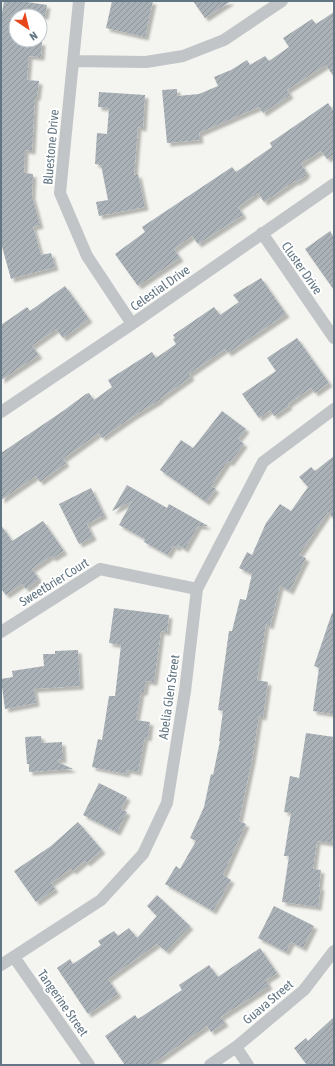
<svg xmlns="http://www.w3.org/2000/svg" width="335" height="1066" font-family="'Asap Condensed',sans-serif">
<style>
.building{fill:url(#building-hatch);filter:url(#shadow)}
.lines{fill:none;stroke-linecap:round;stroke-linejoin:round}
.minor{stroke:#c1c5c8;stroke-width:12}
.labels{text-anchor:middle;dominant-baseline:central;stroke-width:4;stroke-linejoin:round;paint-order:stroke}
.street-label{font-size:13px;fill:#627582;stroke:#fff}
</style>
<defs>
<pattern id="building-hatch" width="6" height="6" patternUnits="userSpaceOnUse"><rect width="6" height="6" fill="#aab2b7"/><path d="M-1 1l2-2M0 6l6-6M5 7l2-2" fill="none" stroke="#8e959a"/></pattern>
<filter id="shadow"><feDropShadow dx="3.5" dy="3.5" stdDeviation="1" flood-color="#0004"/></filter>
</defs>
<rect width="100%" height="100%" fill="#f4f4f0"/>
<path class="building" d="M4,1H20L47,5L45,16H16V40L42,42L41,57L29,56L27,80L39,81L37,97H35L32,151L25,150L24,173L33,174L32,196L40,225L33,227L41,255L51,253L55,267L11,279L1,243V18Z
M112,1H153L145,37L106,28Z
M193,1H231L205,18Z
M334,12V77L326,65L287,90L290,95L263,113L259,107L199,133L200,140L167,143L162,90L177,89V96L199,94L218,86L214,77L231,70L247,60L250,65L265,56L269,61L289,47L283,38L312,19L316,24Z
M99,92L145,95L143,128L138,127L134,175L138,174L145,207L99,216L96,202L108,200L101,165L95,164L97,133L107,134L109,108L98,107Z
M328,103L334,112V154L327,159L321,151L301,164L307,173L305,175V176L296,182L295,181L264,202L258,193L238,207L243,215L198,244L192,236L174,249L180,258L138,286L115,254L145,232L142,227L232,167L236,172L272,147L270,143Z
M330,231L334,238V290L305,249Z
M261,278L286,314L228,353L225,349L189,374L191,377L160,399V400L132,417L102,438L99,433L63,459L66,463L40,482L36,476L1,500V453L63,411L86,394L89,393L94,400L112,387L108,380L152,352L156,358L176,344L173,339L175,338L173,335L214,307L220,315L239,302L233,295Z
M65,286L89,319L63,338L56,329L32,346L39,355L1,380V325L27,307L30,311Z
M297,338L329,383L315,393L311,388L288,404L289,406L274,416L270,410L259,418L242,394L276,371L267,358Z
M222,411L246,429L238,439L244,444L230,463L228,461L211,486L216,489L206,502L160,470L181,440L193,448Z
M334,456V519L328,512L299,555L306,558L290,591L280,586L270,626L266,624L257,680L268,682L263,717L259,716L252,760L239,821L246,824L223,875L231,880L213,911L165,884L176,866L180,869L196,841L190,838L204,807L211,774L213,775L220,741H219L223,711L218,710L229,631H232L240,599L246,600L252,574L239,568L247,552L252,555L266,523L280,504L291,511L308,487L299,477L311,467L315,471Z
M127,485L167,508L169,504L208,526H198L185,549L178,545L177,548L173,546L168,555L144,542L145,539L119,525L132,501L112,511Z
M91,488L104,515L87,524L93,537L79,544L59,504Z
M43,521L64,551L53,558L51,556L32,569L39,579L26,589L22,584L6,595L1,589V525L12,541Z
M114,608L169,615L167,632L161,631L154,682L146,681L144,692H141L136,720L150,722L148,738L145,737L138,772L127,770L126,774L92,767L98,739L102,740L109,696H115L121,645L109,643Z
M332,613H334V714L313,711L319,668L314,666Z
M78,650L80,686L34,689L36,703L5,709L1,679L13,677L12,671L44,666L43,654H55V651Z
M306,733L334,737V830L332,843L317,841L313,869L321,870L319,887H321L318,907L282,902L289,856H284L291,813L284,812L290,776L299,778Z
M41,736L42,743L62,742L63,760L59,759L58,762L73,769L29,772V764H27L25,737Z
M99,783L127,797L121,809L127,812L117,832L83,815Z
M78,822L102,850L87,863L85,861L73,871L71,869L51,883L55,889L36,902L14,871L51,846Z
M157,895L190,926L166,951L157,944L108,979L118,994L88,1014L57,968L70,959L73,964L101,945L98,941L114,931L118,936L129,928L137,938L157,916L147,906Z
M274,906L314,926L303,948L291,942L286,952L258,938Z
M260,948L277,973L266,980L269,986L221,1017L225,1023L211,1032L207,1026L151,1065H125L105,1036L135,1015L138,1019L182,990L179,985L209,965L218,977Z
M334,1017V1065H307L294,1048L306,1038L308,1041Z"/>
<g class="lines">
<path class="minor" d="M79,1L60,193L87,256L132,324
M73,61L146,62L183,56L224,40L282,1
M262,233L334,338
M1,412L132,324L334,184
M1,632L100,569L197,589
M14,957L89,1065
M1,965L101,900L143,854L167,803L185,691L197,589L263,462L334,409
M236,1047L248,1065
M210,1065L236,1047L304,990L334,951"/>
</g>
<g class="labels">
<g class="street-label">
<text transform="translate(51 147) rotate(-85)">Bluestone Drive</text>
<text transform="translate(302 268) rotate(55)">Cluster Drive</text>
<text transform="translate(160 288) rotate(-35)">Celestial Drive</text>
<text transform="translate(54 582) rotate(-32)">Sweetbrier Court</text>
<text transform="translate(169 697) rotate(-82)">Abelia Glen Street</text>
<text transform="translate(268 1002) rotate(-40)">Guava Street</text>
<text transform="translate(63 1003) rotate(55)">Tangerine Street</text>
</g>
</g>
<rect width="335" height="1066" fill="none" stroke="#627582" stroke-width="4"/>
<g transform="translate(28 28) rotate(145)"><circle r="19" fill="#ffffff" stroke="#c0c8cd"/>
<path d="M0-3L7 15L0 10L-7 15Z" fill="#e9451a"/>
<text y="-6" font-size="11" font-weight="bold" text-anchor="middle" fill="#627582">N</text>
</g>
</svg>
